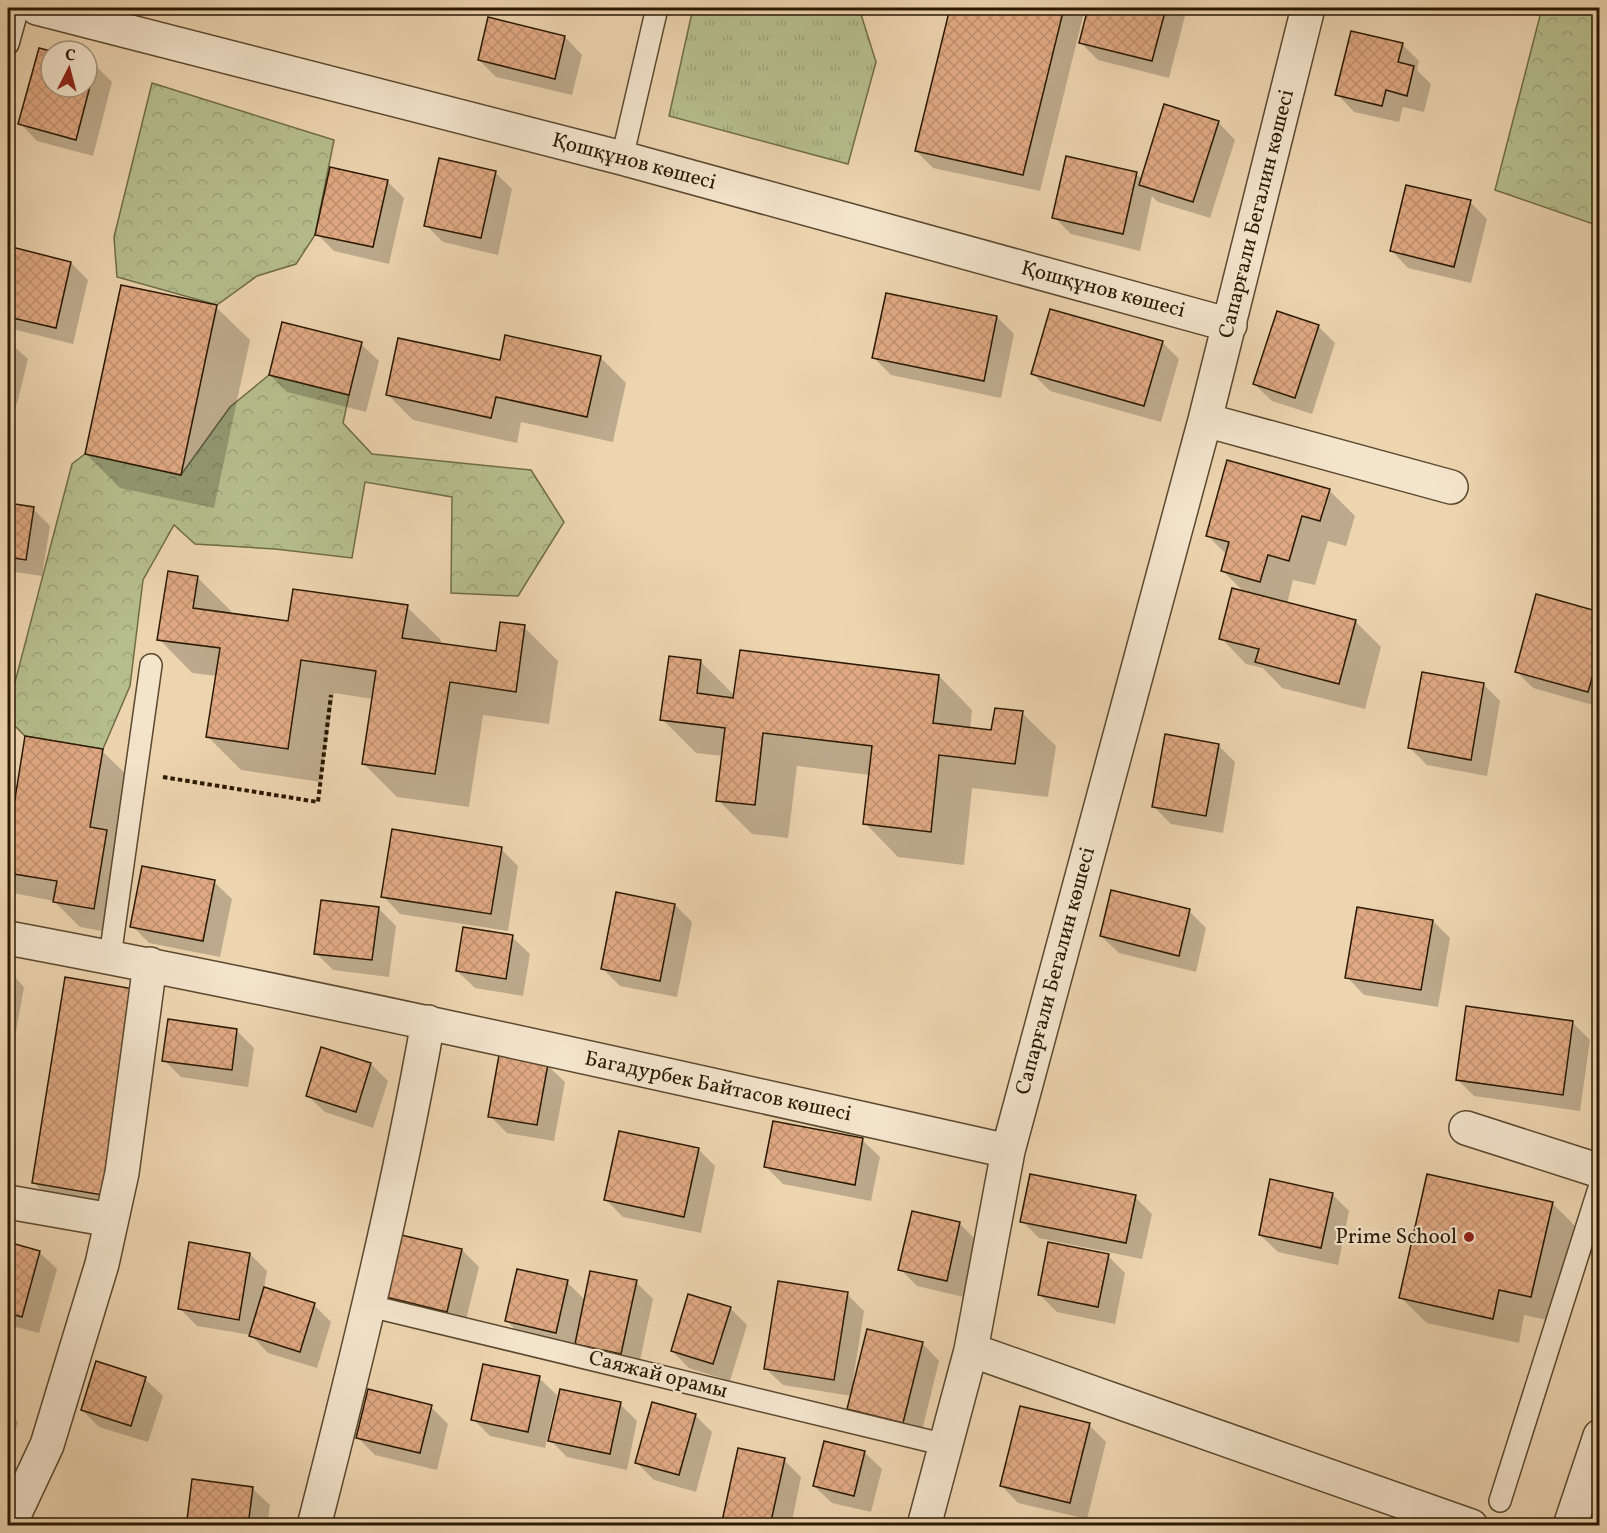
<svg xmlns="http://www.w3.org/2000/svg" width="1607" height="1533" font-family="Vollkorn,serif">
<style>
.grass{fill:url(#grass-tufts);stroke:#706c48;stroke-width:1.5}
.forest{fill:url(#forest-crowns);stroke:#706c48;stroke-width:1.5}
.shadow{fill:#0003}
.building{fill:url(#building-cross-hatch);stroke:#2a1902;stroke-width:1.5}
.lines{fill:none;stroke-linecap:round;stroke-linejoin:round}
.service-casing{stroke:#5b482e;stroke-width:24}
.minor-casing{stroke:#5b482e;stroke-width:36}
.path{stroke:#2a1902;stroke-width:4;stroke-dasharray:4.5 3;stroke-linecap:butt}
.service{stroke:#f3e4cc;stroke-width:21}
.minor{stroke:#f3e4cc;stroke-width:33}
.poi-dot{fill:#8f2418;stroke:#f3e4cc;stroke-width:2}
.labels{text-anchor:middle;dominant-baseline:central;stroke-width:4.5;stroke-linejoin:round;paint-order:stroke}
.street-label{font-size:21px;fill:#2a1902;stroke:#f3e4cc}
.poi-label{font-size:21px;fill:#2a1902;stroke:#f3e4cc;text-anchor:end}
</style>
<defs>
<pattern id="grass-tufts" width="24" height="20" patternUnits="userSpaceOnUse" patternTransform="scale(1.5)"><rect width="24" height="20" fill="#b6be8d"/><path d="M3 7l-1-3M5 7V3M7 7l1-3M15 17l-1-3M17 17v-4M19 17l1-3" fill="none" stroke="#9da378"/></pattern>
<pattern id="forest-crowns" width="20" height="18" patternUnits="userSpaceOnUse" patternTransform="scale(1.5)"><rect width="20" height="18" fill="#b6be8d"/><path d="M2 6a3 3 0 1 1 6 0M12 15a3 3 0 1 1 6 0" fill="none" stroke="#9da378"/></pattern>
<pattern id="building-cross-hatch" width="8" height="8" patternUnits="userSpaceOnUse" patternTransform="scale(1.5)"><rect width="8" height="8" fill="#e0a983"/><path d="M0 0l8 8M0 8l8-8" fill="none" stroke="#c09170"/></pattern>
</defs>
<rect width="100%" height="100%" fill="#edd5b0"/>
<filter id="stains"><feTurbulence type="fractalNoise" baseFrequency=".00333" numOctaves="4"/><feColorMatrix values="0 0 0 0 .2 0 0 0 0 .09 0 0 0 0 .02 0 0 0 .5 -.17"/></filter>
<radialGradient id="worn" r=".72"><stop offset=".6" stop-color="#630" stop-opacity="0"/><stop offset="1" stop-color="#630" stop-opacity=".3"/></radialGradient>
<path class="grass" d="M693,8H859L876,62L848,164L669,116Z"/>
<path class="forest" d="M1542,8H1599V226L1495,190Z
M152,83L334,140L315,235L296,264L257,276L217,305L117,277L114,237Z
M269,375L349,395L343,423L372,454L531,470L564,522L518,596L451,593L452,497L365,482L352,558L275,549L195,544L174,525L143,580L130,686L103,749L25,736L8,719V709L72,464L85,454L181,475L230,407Z"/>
<path class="shadow" d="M952,8H1085L1040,191L933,168L916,151Z
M1090,8H1187L1169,78L1098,60L1081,43Z
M1428,8H1440L1439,11Z
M565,37L582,55L572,95L496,77L479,60Z
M1402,44L1419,61L1417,70L1431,84L1424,112L1403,107L1399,122L1354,112L1337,94Z
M8,47L14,53L8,80Z
M51,53V87H87V62L95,65L112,82L93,156L37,141L20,123Z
M1218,122L1235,140L1210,218L1158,202L1152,196L1140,251L1071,234L1054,217L1136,174L1142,179Z
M495,172L512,189L498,255L443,242L426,225Z
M387,181L404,198L389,264L334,251L317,234Z
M1470,202L1487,219L1471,283L1408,268L1391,250Z
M8,248L71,263L88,280L73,344L8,328Z
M216,307L250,340L214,508L120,488L86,454Z
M997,317L1014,334L1001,398L891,375L874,358Z
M1318,326L1335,343L1312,414L1272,401L1254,384Z
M8,341L28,359L17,404L8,402Z
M1162,342L1179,359L1161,422L1050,391L1033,374Z
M361,344L379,361L366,412L287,392L270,375Z
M600,357L626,383L613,442L521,422L517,443L413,420L388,395L501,362Z
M1329,490L1355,516L1346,546L1328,541L1315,585L1293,580L1287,604L1355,621L1381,647L1365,709L1282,688L1263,668L1246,664L1221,638L1245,593L1222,570L1227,555L1207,535Z
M8,505L33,509L50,526L42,576L8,571Z
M197,577L231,611V614L289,623L407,607L441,640L440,645L497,653L524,627L558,661L549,724L483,715L469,807L397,797L363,763L373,699L334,693L321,782L241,770L208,737L217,676L192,673L159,639Z
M1600,614V707L1533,688L1516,671Z
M701,662L735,696L939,676L972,710L970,729L992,732L1022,713L1056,746L1048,797L972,788L964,865L898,857L865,823L870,775L797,766L788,838L752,834L718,800L723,756L696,753L662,719Z
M1483,684L1500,701L1487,776L1427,765L1410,748Z
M1218,745L1235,762L1223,833L1171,824L1154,807Z
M102,751L128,776L119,934L80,927L54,901L8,892V811L14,812Z
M501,849L518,866L508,931L400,914L383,896Z
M214,882L232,899L220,957L149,943L132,926Z
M675,905L692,922L677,997L620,986L602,968Z
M378,908L396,926L389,977L333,970L316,953Z
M1189,911L1206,928L1196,972L1119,953L1101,936Z
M1433,921L1450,938L1438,1007L1364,995L1347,977Z
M512,937L530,954L523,996L475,988L457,971Z
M8,970L24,987L8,1077Z
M66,979L118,1211L51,1200L34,1183Z
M1573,1023L1590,1040L1580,1111L1474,1096L1457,1079Z
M237,1031L254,1048L248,1087L181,1077L164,1060Z
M322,1049L371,1064L388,1081L373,1128L325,1112L307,1095Z
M547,1065L565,1082L554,1141L507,1133L490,1116Z
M862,1140L880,1157L871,1201L783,1184L766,1167Z
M698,1149L715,1166L701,1233L623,1217L606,1200Z
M1332,1194L1349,1211L1338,1265L1278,1252L1260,1235Z
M1135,1197L1152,1214L1142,1259L1039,1238L1022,1221Z
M1552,1203L1578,1229L1557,1322L1524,1315L1519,1343L1427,1323L1401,1298Z
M913,1213L960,1224L977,1241L964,1297L917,1286L900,1269Z
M8,1243L39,1252L57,1269L39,1333L8,1325Z
M462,1250L479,1267L464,1328L405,1314L388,1297Z
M250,1254L267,1271L264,1288L314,1305L331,1322L317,1368L268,1353L251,1335L197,1326L180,1309Z
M1108,1256L1125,1273L1115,1324L1057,1312L1040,1295Z
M567,1282L585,1300L636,1282L653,1299L638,1370L593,1361L575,1342L573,1349L523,1338L506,1320Z
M847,1294L864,1311L853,1380L922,1343L939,1361L920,1439L866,1426L849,1409L852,1396L783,1385L765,1368Z
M730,1308L747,1325L730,1381L689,1368L672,1351Z
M97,1363L145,1379L163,1396L148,1442L99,1427L82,1410Z
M539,1378L557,1395L545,1448L490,1436L473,1419Z
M620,1404L637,1421L627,1470L567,1457L550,1440Z
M431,1407L448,1424L437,1470L375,1455L358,1438Z
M8,1412L18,1422L8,1460Z
M695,1415L712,1432L696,1492L654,1480L637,1463Z
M1089,1425L1106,1442L1087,1519L1018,1503L1001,1485Z
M864,1452L882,1469L871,1512L832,1503L814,1486Z
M784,1460L801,1477L791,1526H722Z
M252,1488L270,1505L267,1526H195L189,1520Z"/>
<path class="building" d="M950,8H1064L1023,175L915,151Z
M1088,8H1166L1152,61L1079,43Z
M488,17L565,36L555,79L478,60Z
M1351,31L1403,43L1398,62L1414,66L1407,96L1386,90L1382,106L1335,95Z
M39,48L51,51V87H87V61L96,63L76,140L18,124Z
M1164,104L1219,121L1193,202L1139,185Z
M1066,156L1137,172L1123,234L1052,218Z
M439,158L496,171L481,238L424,226Z
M330,167L388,180L373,247L315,235Z
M1406,185L1471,200L1454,267L1390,251Z
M8,246L71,262L56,328L8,317Z
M121,285L217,305L181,475L85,454Z
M886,293L997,316L984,381L872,358Z
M1050,309L1163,341L1144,406L1031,374Z
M1277,311L1319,325L1295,398L1253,384Z
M282,322L362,342L349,395L269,375Z
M505,335L601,356L587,417L496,397L491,418L386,395L398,338L500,360Z
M1227,460L1330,489L1320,521L1302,516L1289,561L1268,555L1260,582L1221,571L1229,542L1206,536Z
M8,503L34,507L26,560L8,557Z
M168,571L198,576L193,608L288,621L293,589L408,605L402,638L496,651L500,622L525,625L516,692L450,682L435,774L362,764L376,671L301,660L288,749L206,737L220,648L157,640Z
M1232,588L1356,620L1339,684L1255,662L1259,649L1219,639Z
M1536,594L1600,612V650L1588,692L1515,672Z
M740,650L939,675L933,723L991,730L995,708L1023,711L1015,764L939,755L931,832L863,824L872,746L763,733L755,805L716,801L725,728L660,720L669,656L701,660L697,693L733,698Z
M1422,672L1484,683L1471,760L1408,748Z
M1165,734L1219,744L1206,816L1152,807Z
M25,736L103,749L90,827L107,830L94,909L53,902L57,881L8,873V810L13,811Z
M392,829L502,847L491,914L381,897Z
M142,866L215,880L203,941L130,927Z
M1111,890L1190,909L1179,956L1100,936Z
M616,892L675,904L660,981L601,969Z
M321,900L379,907L372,960L314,954Z
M1357,907L1433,920L1421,990L1345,978Z
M463,927L513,935L506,979L456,971Z
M65,977L134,989L102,1195L32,1183Z
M1466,1006L1573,1021L1563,1095L1456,1080Z
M168,1019L237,1029L232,1070L162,1061Z
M321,1047L371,1063L356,1112L306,1096Z
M499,1055L548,1064L537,1125L488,1117Z
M773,1121L863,1138L855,1185L764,1167Z
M619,1131L699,1148L684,1217L604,1200Z
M1030,1174L1136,1195L1126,1243L1020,1222Z
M1427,1174L1553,1202L1531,1297L1499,1290L1493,1319L1399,1298Z
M1270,1179L1333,1193L1321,1248L1259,1235Z
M912,1211L960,1222L947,1281L898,1270Z
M401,1235L462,1249L447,1312L386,1297Z
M8,1242L40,1251L22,1317L8,1313Z
M189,1242L250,1253L239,1320L178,1309Z
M1048,1242L1109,1254L1098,1307L1038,1295Z
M517,1269L568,1280L556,1333L505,1321Z
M590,1271L637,1280L621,1354L575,1344Z
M778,1281L848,1292L834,1380L764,1369Z
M264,1287L315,1303L300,1352L249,1336Z
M688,1294L731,1307L713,1364L671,1351Z
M867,1329L923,1342L903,1423L847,1409Z
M96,1361L146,1377L131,1426L81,1410Z
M483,1364L540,1376L528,1432L471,1420Z
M368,1389L432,1405L420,1453L356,1438Z
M560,1389L621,1402L610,1454L548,1441Z
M652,1402L696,1414L679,1475L635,1463Z
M1020,1406L1090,1423L1070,1503L1000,1486Z
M824,1441L865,1451L854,1496L813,1486Z
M738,1448L785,1458L770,1526H721Z
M192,1479L253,1487L248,1526L187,1520Z"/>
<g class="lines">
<g class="service-casing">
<path id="service" d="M8,44L18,8
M622,158L657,8
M110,957L151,665
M370,1306L946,1445
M1500,1501L1600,1185"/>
</g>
<g class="minor-casing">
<path id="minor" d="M37,8L622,158L1230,325
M1205,420L1451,487
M8,938C343,1001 675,1077 1008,1151
M1466,1128L1600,1171
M8,1202L111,1220
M971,1350L1471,1526
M9,1526L47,1445L102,1264L122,1173L150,964
M314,1526C357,1358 398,1192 428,1022
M924,1526L971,1350L1008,1151L1205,420L1308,8
M1570,1526L1600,1436"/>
</g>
<path class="path" d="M163,777L318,802L331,695"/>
<use href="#service" class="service"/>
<use href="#minor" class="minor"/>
</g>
<circle class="poi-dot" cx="1469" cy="1237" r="6"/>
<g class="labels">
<g class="street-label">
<text transform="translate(634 162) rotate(15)">Қошқұнов көшесі</text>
<text transform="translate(1257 214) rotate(-76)">Сапарғали Бегалин көшесі</text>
<text transform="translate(1103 290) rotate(15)">Қошқұнов көшесі</text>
<text transform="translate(1056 971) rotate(-75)">Сапарғали Бегалин көшесі</text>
<text transform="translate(718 1087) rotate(12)">Багадурбек Байтасов көшесі</text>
<text transform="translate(658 1375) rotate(14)">Саяжай орамы</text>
</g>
<g class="poi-label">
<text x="1457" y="1237">Prime School</text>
</g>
</g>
<rect width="1607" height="1533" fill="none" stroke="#edd5b0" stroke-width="30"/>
<rect x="9" y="9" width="1589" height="1515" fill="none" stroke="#2a1902" stroke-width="3"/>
<rect x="15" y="15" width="1577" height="1503" fill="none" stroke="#2a1902" stroke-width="1.5"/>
<g transform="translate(69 69) rotate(6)"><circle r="28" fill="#f3e4cc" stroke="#a3937b" stroke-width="1.5"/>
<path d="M0-4.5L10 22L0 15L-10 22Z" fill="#8f2418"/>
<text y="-9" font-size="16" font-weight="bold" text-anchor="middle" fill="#2a1902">С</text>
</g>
<rect width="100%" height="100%" filter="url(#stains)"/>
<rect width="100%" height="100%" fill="url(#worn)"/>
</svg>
